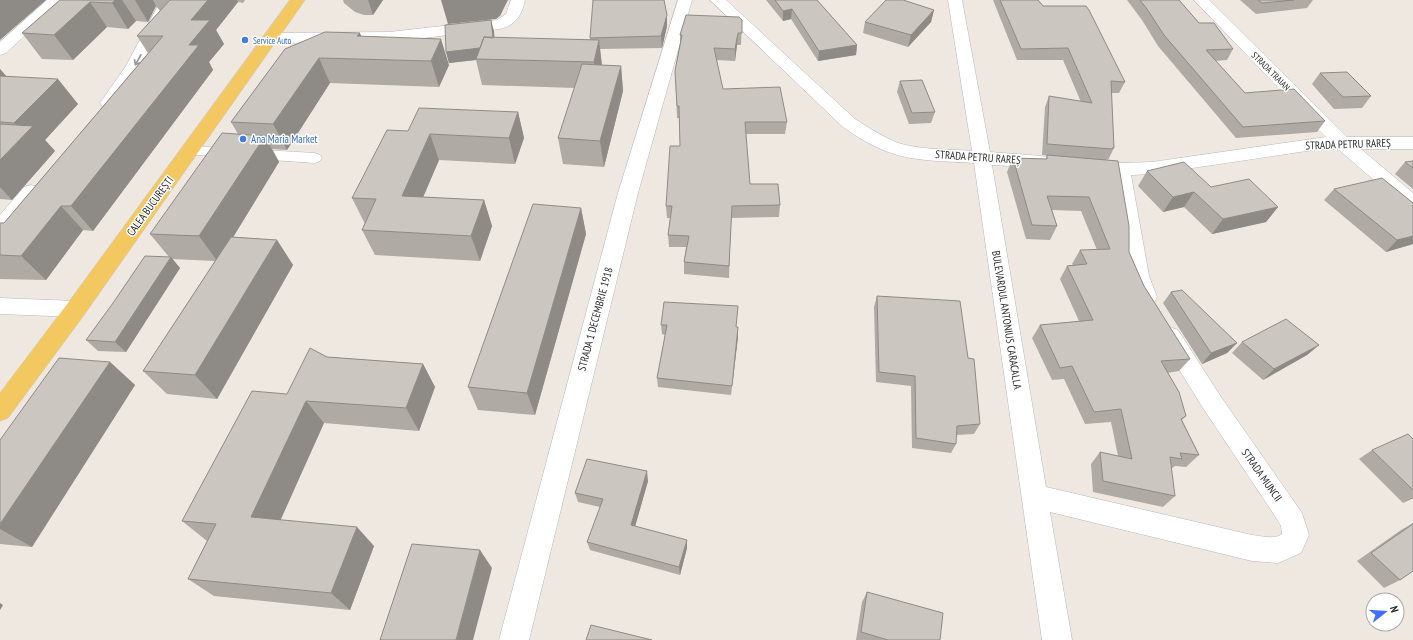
<svg xmlns="http://www.w3.org/2000/svg" width="1413" height="640" font-family="'PT Sans Narrow',sans-serif">
<style>
.lines{fill:none;stroke-linecap:round;stroke-linejoin:round}
.pedestrian-casing{stroke:#b4b8c1;stroke-width:1}
.minor-casing{stroke:#b4b8c1;stroke-width:1}
.secondary-casing{stroke:#b4b8c1;stroke-width:1}
.primary-casing{stroke:#c9c9c9;stroke-width:1}
.pedestrian{fill:#fff;fill-rule:evenodd}
.minor{fill:#fff;fill-rule:evenodd}
.secondary{fill:#fff;fill-rule:evenodd}
.primary{fill:#f4c860;fill-rule:evenodd}
.wall{fill:#afaaa4}
.shaded-wall{fill:#8e8b86}
.building{fill:#cbc6bf;stroke:#8e8b86}
.oneway{stroke:#969696}
.shop-dot{fill:#3f7fe0;stroke:#fff;stroke-width:1.5}
.labels{text-anchor:middle;dominant-baseline:central;stroke-width:3;stroke-linejoin:round;paint-order:stroke}
.far-shop-label{font-size:9px;fill:#366cbe;stroke:#fff;text-anchor:start}
.far-street-label{font-size:9px;fill:#2e2e2e;stroke:#fff}
.shop-label{font-size:11px;fill:#366cbe;stroke:#fff;text-anchor:start}
.street-label{font-size:11px;fill:#2e2e2e;stroke:#fff}
</style>
<rect width="100%" height="100%" fill="#efe8e1"/>
<g class="lines">
<g class="pedestrian-casing">
<path id="pedestrian" d="M190,146L315,153L320,155L322,158L320,161L315,163L185,154L183,151L185,148Z"/>
</g>
<g class="minor-casing">
<path id="minor" d="M47,0H63L6,53L0,55V42Z
M161,0H175L150,53L135,79L115,107L109,108L103,107L100,103L126,66Z
M511,0H525C522,15 516,25 500,29L389,42L271,43L265,41L263,38L265,35L271,33L389,32L497,20L506,14Z
M710,0H726L855,119C869,128 883,137 898,143C921,150 948,149 972,151L948,0H962L990,152L1042,156L1049,158L1051,162L1049,166L1042,168L992,165L1046,487L1252,535C1261,536 1275,540 1282,534L1281,526L1275,516L1203,408L1162,342L1159,336L1162,330L1170,327L1178,330L1219,394L1302,513L1309,535L1301,553L1278,563L1252,561L1050,512L1072,640H1042L974,163C946,161 915,162 888,152C872,146 857,137 843,127Z
M1194,0H1209L1347,137H1413V149H1361L1413,193V210L1406,208L1338,149H1320L1152,174L1131,175L1149,276L1157,297L1154,303L1146,305L1138,303L1127,276L1112,174L1083,170L1081,166L1083,162L1090,160L1121,163L1152,162L1326,137Z
M31,185L38,187L41,192L38,197L7,233L0,235V215L24,187Z
M0,298L76,301L84,303L87,309L84,315L76,317L0,314Z"/>
</g>
<g class="secondary-casing">
<path id="secondary" d="M678,0H692L638,193L529,640H499L618,193Z"/>
</g>
<g class="primary-casing">
<path id="primary" d="M290,0H305L84,315L8,418L0,421V393L68,303Z"/>
</g>
<use href="#pedestrian" class="pedestrian"/>
<use href="#minor" class="minor"/>
<use href="#secondary" class="secondary"/>
<use href="#primary" class="primary"/>
</g>
<path class="wall" d="M60,0H245L243,3L238,2L216,30L224,44L209,62L213,70L93,231L83,230L46,280L0,279V223H4L148,53L137,36L160,11L156,6L148,22L136,21L128,29L107,27L73,60L42,59L22,33Z
M343,0H383L373,15H364L355,12L344,3Z
M766,0H817L857,45L856,55L818,61L791,19L783,21Z
M993,0H1038L1043,6L1125,82L1119,93H1111L1114,148L1108,160L1107,159L1106,160L1042,155L1045,107L1049,96L1081,102L1063,60H1017Z
M1127,0H1179L1199,23L1233,49L1227,60L1215,61L1245,93L1325,121L1317,132L1236,138L1158,46L1142,20Z
M1240,0H1313L1307,8L1256,14Z
M934,10L931,22L908,47L863,33L865,22Z
M667,15V26L662,48L600,49L602,65L621,66L623,91L604,167L563,164L558,138L575,88L482,85L476,60L449,63L446,52L494,31V38L590,40V38Z
M742,20L741,45H737L735,61L716,60L723,89L787,122L785,134H746L750,184L780,205L779,217L731,218L729,278L684,274V262L686,247H669L668,235L670,218H667L666,206L680,146L679,118H677L675,71L680,44V35Z
M361,37L449,65L439,87L330,83L287,150L272,149L279,162L233,237L277,240L293,265L217,399L167,394L143,371L215,261L172,259L180,268L126,352L98,351L86,340L169,257L150,234L238,134L231,122L285,49Z
M0,69L6,76L78,104L45,140L55,151L12,200L0,199Z
M1320,73L1371,96L1362,108L1334,109L1312,84Z
M900,81L935,112L931,123L909,124L897,92Z
M518,112L524,138L515,164L439,160L423,197L484,200L492,226L480,261L375,255L362,230L365,224L352,198L408,131Z
M1047,155L1118,161L1129,252L1144,286L1190,359L1179,371L1167,373L1186,416L1182,420L1199,455L1186,467L1175,466L1171,469L1175,496L1163,507L1093,492L1091,464L1100,452L1118,456L1111,422L1085,424L1064,379L1052,380L1032,338L1040,325L1079,321L1060,279L1067,266L1073,265L1072,264L1080,250H1097L1081,211L1052,210L1057,226L1050,240L1026,239L1007,172L1013,158L1046,159Z
M1413,161V189L1395,174L1405,162Z
M1147,171L1211,187L1278,207L1266,222L1212,234L1184,207L1163,212L1138,186Z
M1334,189L1413,244L1386,252L1324,200Z
M581,208L586,234L535,415L478,410L468,387Z
M1171,292L1237,343L1227,353L1202,364L1163,303Z
M877,296L968,358L980,424L974,434L956,435V444L951,453L912,448L911,386L876,382L874,307Z
M661,325L736,327L738,337L731,395L658,387L657,378L665,335L662,334Z
M1242,342L1319,345L1307,355L1263,380L1232,353Z
M327,357L423,364L435,387L419,431L324,423L280,520L374,546L350,610L214,596L188,579L207,541L182,521L287,394Z
M110,362L135,385L32,547L0,544V440Z
M1413,439V498L1403,503L1359,459L1372,450Z
M648,481L635,526L687,548L680,575L590,550L587,542L600,507L578,502L575,493Z
M1413,523V571L1400,580L1384,588L1357,561L1401,530Z
M867,592L940,640H856L862,602Z"/>
<path class="shaded-wall" d="M0,0H46L0,40Z
M115,0H122L136,21L128,29L112,3Z
M135,0H153L156,6L148,22Z
M208,0H237L238,2L216,30L224,44L209,62L213,70L93,231L71,206L189,45L191,20Z
M368,0H383L373,15Z
M441,0H508L500,16L496,19L448,24Z
M90,2L107,27L73,60L54,35Z
M792,9L791,19L783,21V11Z
M934,10L931,22L908,47L911,35Z
M667,15V26L662,48L661,36Z
M491,20L494,31L496,57L476,59V60L449,63L446,52Z
M360,33L370,58L357,36Z
M738,33L737,45L735,61V49Z
M441,39L449,65L439,87L431,61Z
M599,40L602,66L597,88L594,62Z
M857,45L856,55L818,61L819,51Z
M319,58L330,83L287,150L273,124Z
M621,66L623,91L604,167L600,141Z
M0,69L13,84L0,96Z
M58,79L78,104L45,140L55,151L12,200L0,187V160L24,135L14,123Z
M518,112L524,138L515,164L509,138Z
M430,134L439,160L413,221L402,196Z
M265,136L279,162L218,262L199,236Z
M1194,192L1184,207L1163,212L1173,197Z
M484,200L492,226L480,261L471,236Z
M61,206L83,230L46,280L21,256Z
M1278,207L1266,222L1212,234L1223,219Z
M581,208L586,234L535,415L527,393Z
M1413,236V244L1386,252L1397,240Z
M277,240L293,265L217,399L195,375Z
M171,257L180,268L126,352L115,342Z
M738,327V337L731,395L732,386Z
M1237,343L1227,353L1202,364L1211,353Z
M1319,345L1307,355L1263,380L1274,369Z
M110,362L135,385L32,547L0,529V524Z
M423,364L435,387L419,431L406,408Z
M306,401L324,423L273,537L251,517Z
M647,471L648,481L633,534L631,525Z
M1413,497V498L1403,503Z
M357,527L374,546L350,610L331,593Z
M687,540V548L680,575L679,567Z
M480,550L492,568L473,640H456Z
M0,603L3,605L0,610Z"/>
<path class="building" d="M60,0H115L112,3L90,2L54,35L22,33Z
M170,0H208L191,20H210L189,45H199L71,206H61L21,256L0,255V223H4L163,36H137Z
M593,0H664L667,15L661,36L590,38Z
M775,0H817L857,45L819,51L792,9L783,11Z
M886,0H903L934,10L911,35L865,22Z
M1000,0H1038L1043,6H1086L1089,10L1125,82L1111,81L1114,148H1112V149L1047,144L1049,96L1092,103L1068,48L1021,49Z
M1140,0H1179L1199,23H1214L1233,49L1206,50L1245,93L1294,89L1325,121L1243,127L1164,35L1147,9Z
M1258,0H1294L1262,3Z
M686,15L739,17L742,20V33H738L735,49L714,48L723,89L780,87L787,122H745L750,184H778L780,205L732,206L729,266L684,262L689,236L668,235L672,206H666L670,146H680L679,106H677L675,71L682,35H680Z
M491,20L493,38L484,37L480,48L446,52L445,25Z
M325,32L360,33L357,36L441,39L431,61L319,58L273,124L231,122L285,49Z
M484,37L599,40L594,62L476,59Z
M582,64L621,66L600,141L558,138Z
M1347,72L1371,96L1343,97L1320,73Z
M0,76L58,79L14,123L0,122Z
M922,80L935,112L912,113L900,81Z
M419,108L518,112L509,138L430,134L402,196L484,200L471,236L362,230L376,199L352,198L387,130L408,131Z
M0,124L33,126L0,160Z
M222,133L265,136L199,236L150,234Z
M1047,155L1118,161L1129,226V252L1144,286L1190,359L1161,361L1179,392L1186,416L1181,419L1199,455L1180,453L1182,459L1170,457L1175,496L1103,481L1100,452L1132,459L1121,409L1094,412L1072,366L1060,368L1040,325L1093,320L1067,266L1087,264L1080,250L1110,249L1089,197L1047,196L1057,226L1032,225L1013,158L1047,159Z
M1413,161V168L1405,162Z
M1184,162L1211,187L1249,179L1278,207L1223,219L1194,192L1173,197L1147,171Z
M1382,178L1413,203V236L1397,240L1334,189Z
M533,204L581,208L527,393L468,387Z
M231,237L277,240L195,375L143,371Z
M145,256L171,257L115,342L86,340L113,303Z
M1182,290L1237,343L1211,353L1171,292Z
M877,296L960,301L968,358L974,359L980,424L957,426L956,444L916,438L915,376L879,372Z
M664,302L738,306L736,327H738L732,386L657,378L667,325H661Z
M1286,319L1319,345L1274,369L1242,342Z
M310,348L327,357L423,364L406,408L306,401L251,517L357,527L331,593L188,579L216,524L182,521L252,391L287,394Z
M59,358L110,362L0,524V440Z
M1408,434L1413,439V490L1372,450Z
M587,459L647,471L631,525L687,540L679,567L587,542L603,499L575,493Z
M1413,524V571L1400,580L1371,553Z
M412,544L480,550L456,640H380Z
M867,592L943,613L940,640H888L861,632Z
M591,625L652,640H586Z"/>
<defs><path id="oneway-shaft" d="M-6 0H5M1.5-3L5.5 0L1.5 3" fill="none" stroke-width="1.6" stroke-linecap="round" stroke-linejoin="round"/></defs>
<use class="oneway" href="#oneway-shaft" transform="translate(138 60) rotate(119)"/>
<g class="shop-dot">
<circle cx="245" cy="40" r="4"/>
<circle cx="243" cy="139" r="4"/>
</g>
<g class="labels">
<g class="far-shop-label">
<text x="253" y="40">Service Auto</text>
</g>
<g class="far-street-label">
<text transform="translate(1271 71) rotate(45)">STRADA TRAIAN</text>
</g>
<g class="shop-label">
<text x="251" y="139">Ana Maria Market</text>
</g>
<g class="street-label">
<text transform="translate(1348 144) rotate(-2)">STRADA PETRU RAREȘ</text>
<text transform="translate(978 157) rotate(4)">STRADA PETRU RAREȘ</text>
<text transform="translate(150 206) rotate(-54)">CALEA BUCUREȘTI</text>
<text transform="translate(595 319) rotate(-75)">STRADA 1 DECEMBRIE 1918</text>
<text transform="translate(1007 320) rotate(81)">BULEVARDUL ANTONIUS CARACALLA</text>
<text transform="translate(1262 475) rotate(55)">STRADA MUNCII</text>
</g>
</g>
<g transform="translate(1385 612) rotate(73)"><circle r="19" fill="#ffffff" stroke="#ababab"/>
<path d="M0-3L7 15L0 10L-7 15Z" fill="#3f6ffe"/>
<text y="-6" font-size="11" font-weight="bold" text-anchor="middle" fill="#2e2e2e">N</text>
</g>
</svg>
